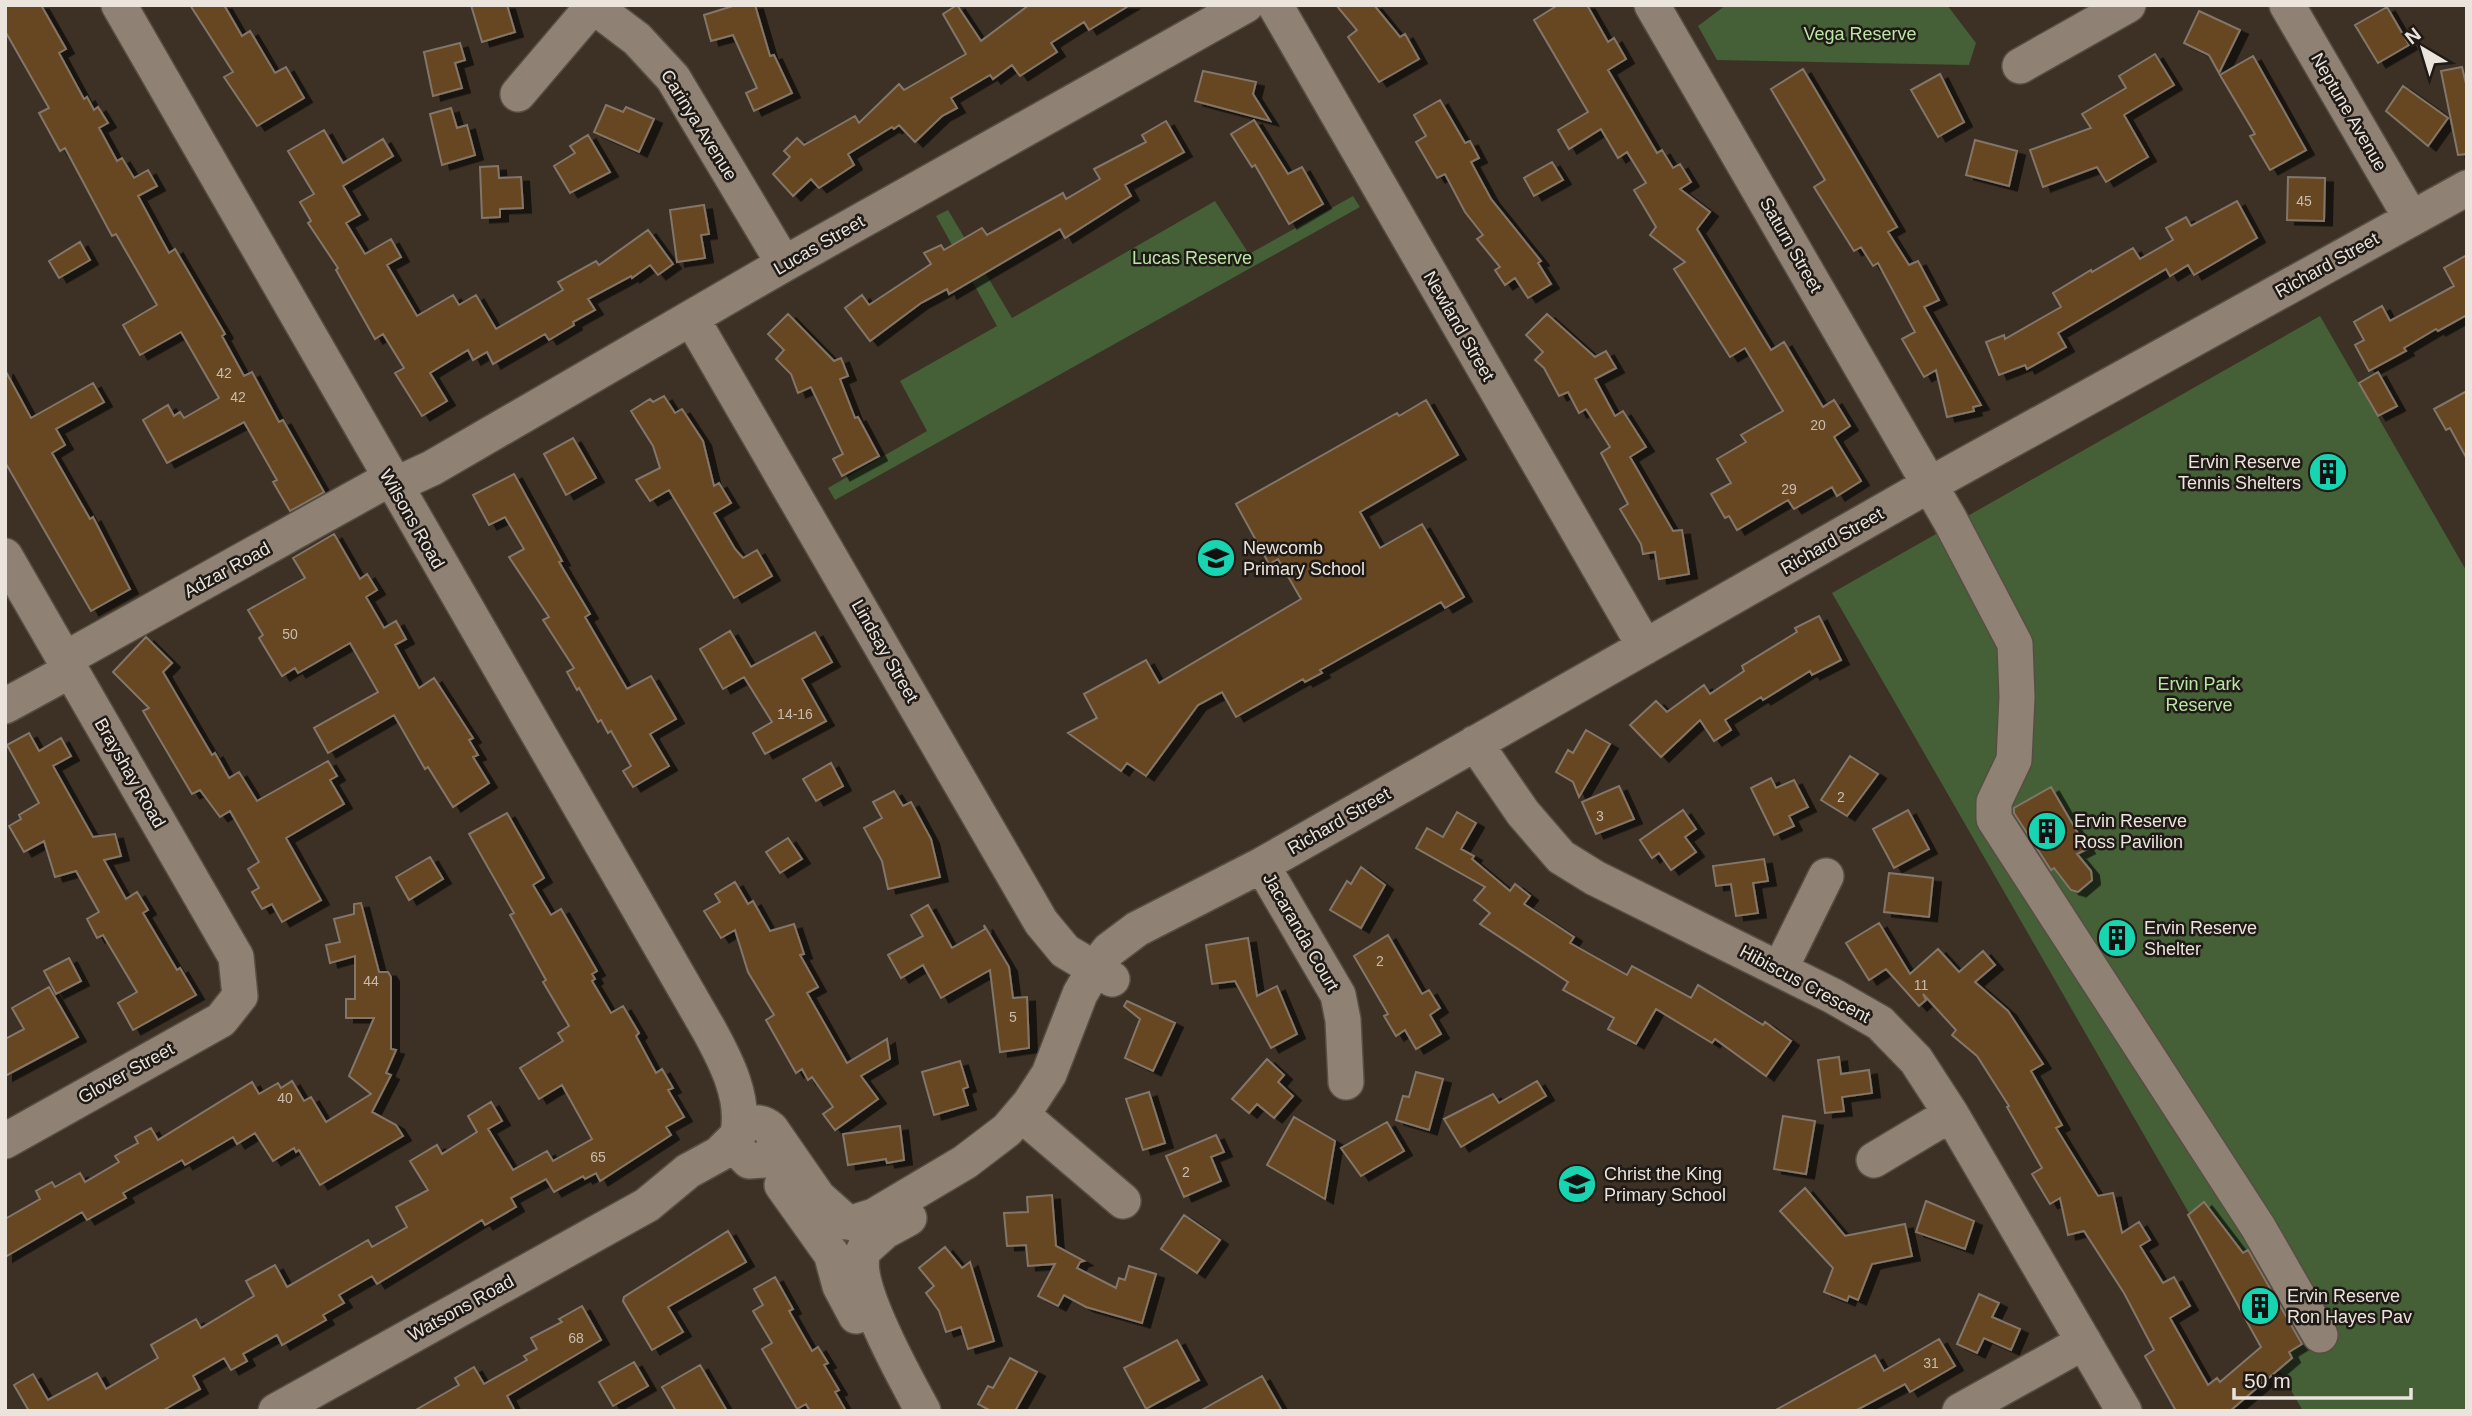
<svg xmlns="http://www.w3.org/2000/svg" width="2472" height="1416" font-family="Arial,sans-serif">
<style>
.green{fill:#455f37}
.building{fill:#664620;stroke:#837668;stroke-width:2;filter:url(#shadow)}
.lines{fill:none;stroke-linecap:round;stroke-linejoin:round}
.minor-casing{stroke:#574e43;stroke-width:38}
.minor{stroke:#8f8173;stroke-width:35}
.labels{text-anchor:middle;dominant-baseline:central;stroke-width:5;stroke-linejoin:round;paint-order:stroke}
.number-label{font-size:14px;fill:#cabcad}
.park-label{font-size:18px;fill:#bae6a4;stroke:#1f1a15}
.street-label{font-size:18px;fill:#ebe4dc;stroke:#1f1a15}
.poi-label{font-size:18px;fill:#ebe4dc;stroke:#1f1a15;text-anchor:start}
</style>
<defs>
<filter id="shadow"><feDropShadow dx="8" dy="4.5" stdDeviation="0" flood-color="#0009"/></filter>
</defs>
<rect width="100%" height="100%" fill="#3d3125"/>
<path class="green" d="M1726,5H1947L1976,43L1969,65L1717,60L1698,26Z
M1353,196L1360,207L835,500L828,488L927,431L900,381L997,326L936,216L948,210L1012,318L1215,201L1249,254Z
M2320,316L2467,572V1411H2303L1832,593Z"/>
<path class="building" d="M5,5H41L66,49L59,53L84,99L87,97L94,110L98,107L108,123L99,128L117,161L122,158L134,178L148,170L157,186L138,196L157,231L169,253L175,249L225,334L222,336L244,376L252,372L279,422L283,420L324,492L290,511L273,482L277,480L244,422L167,463L143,420L168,405L174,416L180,412L184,418L219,398L181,332L140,355L123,325L157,305L116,234L112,236L65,148L60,151L39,113L49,108L5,31Z
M190,5H224L242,36L250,31L275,73L286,67L304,98L257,126L224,77L233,72Z
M471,5H507L515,32L482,42Z
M736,5H755L770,56L774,55L792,93L754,111L746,93L757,88L733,35L711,41L704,15Z
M957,5L981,41L1029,5H1130L1089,30L1084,22L1051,43L1057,52L1020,76L1012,65L993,79L990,75L951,98L957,108L942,116L915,142L899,125L894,129L892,127L848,154L854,165L819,188L811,179L793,196L773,174L790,157L784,151L797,138L804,145L855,116L859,123L899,84L904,90L966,54L943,14Z
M1336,5H1374L1400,37L1405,34L1419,59L1379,82L1348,37L1357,30Z
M1558,5H1587L1608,42L1614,38L1626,59L1608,70L1657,153L1662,150L1673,168L1680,164L1691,182L1680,189L1710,212L1697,229L1771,350L1784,342L1823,407L1834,400L1839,408L1850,426L1834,437L1861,481L1837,496L1832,487L1794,509L1788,500L1737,530L1729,516L1725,518L1711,494L1731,483L1717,459L1746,442L1741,435L1783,411L1745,348L1730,357L1674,269L1685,262L1650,235L1656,227L1634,190L1646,183L1627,152L1618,158L1601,129L1569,149L1558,130L1588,112L1534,20Z
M2387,7L2409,45L2378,63L2355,25Z
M2199,11L2240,30L2219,73L2209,55L2184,43Z
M460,43L465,60L455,63L462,88L433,96L424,52Z
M2155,54L2174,85L2124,115L2148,157L2106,182L2097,167L2043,187L2030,150L2091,128L2082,114L2126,88L2119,76Z
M2253,56L2306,150L2270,170L2250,136L2255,134L2220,75Z
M2462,67L2467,88V154L2458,155L2441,71Z
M1803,69L1897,227L1888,232L1909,265L1918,261L1939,300L1924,307L1981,405L1973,407L1974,411L1947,417L1936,370L1924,377L1902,339L1915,332L1878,263L1873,266L1861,247L1854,251L1814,187L1825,180L1771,89Z
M1203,71L1256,82L1253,94L1270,121L1195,101Z
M1940,74L1964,122L1938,137L1911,90Z
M2403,86L2448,118L2428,146L2386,111Z
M1440,100L1465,143L1470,141L1479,158L1471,162L1491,199L1541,261L1538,263L1551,284L1528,298L1515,278L1505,285L1495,270L1500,267L1477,239L1483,235L1465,212L1445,174L1437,178L1416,142L1426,136L1414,115Z
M606,105L623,112L626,107L654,119L639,152L594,132Z
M451,108L457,128L467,125L475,155L442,165L430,114Z
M1254,120L1288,174L1302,167L1323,204L1289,224L1255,165L1252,167L1231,134Z
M1166,121L1184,152L1125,185L1131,196L1065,238L1060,229L949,294L947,289L921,303L870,341L845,308L862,295L869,305L931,264L924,253L941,245L944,250L982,228L987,235L1063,193L1066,199L1100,179L1094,169L1146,142L1142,135Z
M324,130L343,163L383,139L393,156L343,186L360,215L346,223L365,254L391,239L401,257L387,265L417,316L453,295L459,305L476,295L496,329L563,290L558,282L596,261L599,265L648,230L673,264L658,275L650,265L632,278L631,276L588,299L595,310L573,322L574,325L549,340L545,334L493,364L487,352L473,360L468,350L430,373L447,401L422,416L395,373L404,368L383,334L375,339L336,270L338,268L308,223L311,221L300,202L314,194L288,151Z
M588,135L610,172L570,193L554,166L575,153L570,146Z
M1975,140L2017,151L2009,186L1966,175Z
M1552,162L1563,180L1534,196L1524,178Z
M498,166L499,178L521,177L523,208L500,209V217L482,218L480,167Z
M2288,177L2325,178L2324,221L2287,220Z
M2237,201L2257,238L2194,275L2188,265L2170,276L2166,269L2058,333L2066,347L2027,369L2025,365L1999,375L1986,342L2004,335L2005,339L2061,307L2053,293L2091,270L2092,272L2133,248L2140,259L2173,240L2166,228L2186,217L2191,226Z
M704,205L709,234L701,235L705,258L677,262L670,210Z
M80,242L90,260L59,278L49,261Z
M2467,255V315L2438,331L2436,329L2404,348L2406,351L2369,371L2355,345L2364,340L2354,322L2382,306L2390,321L2454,286L2444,268Z
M788,314L834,361L841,358L848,376L840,379L855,418L858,417L879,456L842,476L833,459L843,454L811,387L798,393L791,374L776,359L784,350L768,334Z
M1547,314L1595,357L1606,351L1616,368L1595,379L1615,416L1623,411L1646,447L1630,457L1673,531L1682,530L1689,574L1659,579L1655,552L1643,554L1641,544L1620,509L1628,504L1601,453L1610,447L1586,409L1579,413L1568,392L1559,396L1544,368L1535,360L1543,352L1526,335Z
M5,370L31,418L93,383L104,402L56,429L65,445L52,453L90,519L93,517L130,589L91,611L5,462Z
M2378,372L2397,406L2378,416L2359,383Z
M2467,391V459L2450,428L2446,430L2434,409Z
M664,396L675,413L682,409L703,441L714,486L719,483L731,503L714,513L735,549L743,558L757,550L772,576L734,598L669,490L650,501L636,480L660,468L653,446L631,411L650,399L653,402Z
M1426,400L1458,455L1360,512L1380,548L1422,524L1464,597L1445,608L1441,602L1320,670L1322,673L1305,682L1303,679L1236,717L1222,692L1198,705L1146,776L1127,763L1121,771L1068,733L1097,718L1084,694L1146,660L1159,683L1301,599L1278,559L1269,564L1236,504L1397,413L1399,416Z
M573,438L596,478L566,495L544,454Z
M514,474L562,561L559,562L590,614L585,617L627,689L651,676L676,719L650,734L669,766L633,787L623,771L631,766L611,731L608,733L601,720L598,722L579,688L577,690L567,672L574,668L543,620L549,617L509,557L524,549L505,517L489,525L473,495Z
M334,534L360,579L367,574L377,590L366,597L384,628L396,621L406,639L395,645L419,688L434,678L473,738L469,740L478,755L473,757L489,783L453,807L428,767L425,769L394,715L328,753L314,728L378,692L350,643L298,673L295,668L282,676L259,638L263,635L248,610L305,578L293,558Z
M1819,616L1841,660L1812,675L1810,671L1763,700L1761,697L1725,720L1731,730L1714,741L1700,720L1661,757L1630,725L1656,701L1667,712L1704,685L1710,694L1744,671L1742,666L1797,632L1795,628Z
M730,631L751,667L815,632L832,662L802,679L826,721L765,754L753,733L772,722L744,677L723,689L700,649Z
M146,637L172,663L163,672L212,755L215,753L229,778L239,772L257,801L328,761L337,776L330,780L344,804L286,838L321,900L282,922L272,904L262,909L252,892L259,888L248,869L259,862L230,811L220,817L200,790L192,794L143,711L149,708L113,672Z
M1586,730L1610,744L1579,797L1573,782L1556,772L1568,750L1573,753Z
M29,733L39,751L61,738L71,756L53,766L93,837L115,834L121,856L104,860L126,899L137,892L148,910L143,913L177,970L180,968L196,995L133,1030L118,1003L137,992L103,935L97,938L87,919L99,912L76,871L55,877L44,841L24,852L9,826L21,819L19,815L39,803L7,745Z
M1850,756L1878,774L1847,816L1821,800Z
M831,763L843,786L816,801L803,779Z
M1771,778L1776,788L1794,780L1808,807L1789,816L1794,826L1774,835L1751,788Z
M1619,786L1634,819L1596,834L1582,802Z
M2051,787L2087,849L2077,854L2091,871L2092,880L2078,892L2071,890L2054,868L2051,870L2014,813V808Z
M894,791L903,806L911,802L931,839L940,877L888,889L882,861L864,828L882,818L873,802Z
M1683,810L1696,829L1685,837L1696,852L1671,870L1659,853L1652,858L1640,840Z
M1908,810L1929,849L1894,868L1873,829Z
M1457,812L1476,823L1461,849L1474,856L1472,859L1510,891L1515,884L1530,896L1524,904L1574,937L1570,943L1627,975L1632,966L1691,998L1698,985L1763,1025L1765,1022L1791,1041L1766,1076L1715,1039L1712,1043L1656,1009L1636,1044L1608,1029L1614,1018L1563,990L1568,982L1480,924L1490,913L1474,900L1485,887L1416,848L1427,828L1443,837Z
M507,813L544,878L533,885L551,915L561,909L597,971L592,974L595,979L592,981L611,1013L623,1006L639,1033L636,1036L656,1073L662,1069L673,1088L668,1090L684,1117L666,1127L671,1135L600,1181L596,1173L585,1179L583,1176L554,1192L546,1179L511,1198L516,1207L485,1225L482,1220L377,1284L372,1276L339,1295L344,1303L323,1315L326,1320L282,1345L277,1335L243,1354L247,1361L231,1370L224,1358L193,1376L200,1389L162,1411H29L14,1385L33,1374L48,1400L97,1373L106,1389L158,1358L151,1345L196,1319L201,1328L254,1296L246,1281L275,1265L287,1287L368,1240L372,1247L407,1227L396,1207L428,1190L410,1161L437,1145L442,1154L477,1132L468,1116L491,1102L502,1121L488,1129L513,1170L547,1151L553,1161L592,1139L562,1085L539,1099L520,1068L563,1041L558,1033L569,1026L543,982L546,980L510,915L514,913L469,834Z
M788,838L802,859L780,873L766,852Z
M430,857L443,879L409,900L396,877Z
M1764,859L1768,881L1753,883L1758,913L1736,916L1731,884L1716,886L1713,866Z
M1361,867L1385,885L1361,928L1330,910L1347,881L1351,884Z
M1889,873L1933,878L1929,917L1884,912Z
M735,882L748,904L753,901L770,931L794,924L804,954L800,955L818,987L807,993L847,1063L887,1039L890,1059L861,1076L878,1099L835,1130L823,1114L833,1107L812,1077L808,1080L802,1069L796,1073L766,1020L774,1015L748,972L735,930L721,938L704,911L720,902L715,894Z
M361,903L379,972H388L391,977V1049L396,1050L386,1073L391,1075L372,1112L396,1125L403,1136L320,1185L299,1150L296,1152L294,1148L273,1161L255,1133L237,1144L233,1137L185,1165L182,1160L123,1193L126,1198L87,1220L82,1212L5,1257V1219L40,1199L36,1191L52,1182L55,1187L80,1173L85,1182L119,1162L115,1156L138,1143L135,1137L151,1128L158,1140L252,1082L259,1094L278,1083L281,1088L292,1081L304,1101L311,1097L326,1122L371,1094L349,1076L374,1018H346V999H355V956L330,963L326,945L340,942L334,919L354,914V904Z
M928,905L952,948L985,929L984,925L1009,967L1013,998L1027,997L1029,1048L1000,1052L990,970L941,998L923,965L901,978L888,955L923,936L911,915Z
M1879,923L1910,974L1938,949L1959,972L1983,951L1995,965L1975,982L2008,1011L2043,1064L2031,1071L2062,1125L2056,1128L2098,1196L2113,1193L2122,1233L2139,1222L2150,1240L2140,1246L2163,1283L2174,1277L2190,1306L2170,1318L2208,1385L2217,1378L2220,1382L2261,1347L2188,1215L2204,1202L2243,1253L2248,1250L2302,1344L2289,1352L2292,1358L2230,1411H2176L2145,1356L2154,1350L2124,1293L2084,1231L2068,1235L2060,1198L2050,1204L2032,1174L2042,1168L2007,1107L2009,1106L1977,1056L1952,1035L1956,1030L1923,994L1926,1000L1919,1006L1886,969L1869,980L1846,943Z
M1388,935L1422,994L1429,990L1440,1008L1430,1015L1441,1034L1416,1049L1405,1030L1396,1036L1384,1016L1388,1014L1354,956Z
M1248,938L1257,996L1277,986L1297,1034L1271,1048L1235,981L1212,984L1206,945Z
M69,958L81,981L56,994L44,971Z
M49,987L78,1037L5,1076V1039L24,1029L12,1008Z
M1127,1001L1175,1023L1153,1071L1125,1058L1140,1019L1124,1006Z
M1839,1057L1841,1074L1869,1070L1872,1093L1842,1097L1844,1111L1825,1113L1818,1060Z
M1267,1059L1284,1075L1278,1082L1293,1096L1274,1118L1257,1104L1249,1113L1232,1099Z
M960,1061L968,1087L963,1089L968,1105L934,1115L922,1072Z
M1416,1072L1443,1079L1429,1130L1396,1120L1403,1096L1409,1097Z
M1537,1081L1546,1096L1461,1147L1444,1119L1493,1094L1499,1103Z
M1149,1092L1165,1143L1143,1150L1126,1099Z
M1783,1116L1815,1121L1806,1174L1774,1169Z
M1294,1117L1335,1141L1325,1199L1267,1165Z
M1387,1122L1404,1151L1361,1176L1341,1148Z
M900,1126L904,1160L887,1163L886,1159L848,1165L843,1134Z
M1216,1135L1224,1152L1211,1157L1221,1181L1184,1197L1166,1156Z
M1805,1188L1845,1236L1905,1224L1912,1256L1872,1264L1858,1300L1849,1296L1847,1301L1824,1292L1833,1268L1780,1211Z
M1052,1195L1056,1246L1084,1261L1080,1262L1077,1268L1116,1288L1119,1278L1125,1280L1129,1266L1156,1274L1142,1323L1086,1307L1064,1295L1058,1306L1038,1296L1055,1264L1028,1266L1026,1245L1007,1246L1004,1213L1028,1212L1027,1197Z
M1926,1201L1974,1221L1965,1249L1916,1232Z
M1184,1215L1220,1240L1197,1273L1161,1249Z
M728,1231L746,1262L668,1307L683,1332L652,1350L623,1301L624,1297Z
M945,1247L962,1268L970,1262L994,1341L968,1349L961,1327L946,1332L939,1311L926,1293L934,1286L919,1268Z
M775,1277L793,1309L789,1311L812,1351L818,1347L828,1363L824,1365L839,1390L835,1392L846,1411H810L806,1404L797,1409L762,1349L772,1343L753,1311L763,1305L754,1289Z
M1979,1294L1999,1303L1992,1317L2020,1329L2011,1350L1984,1338L1977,1353L1957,1344Z
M582,1306L601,1340L507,1396L515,1411H414L459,1385L455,1378L474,1367L484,1384L527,1360L524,1356L537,1349L531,1338L562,1322L559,1319Z
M1939,1339L1955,1366L1910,1392L1905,1384L1855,1411H1774L1875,1355L1884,1371Z
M1177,1340L1199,1380L1146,1409L1124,1368Z
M1010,1358L1037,1372L1015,1411H991L978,1404L988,1386L993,1388Z
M634,1362L648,1386L613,1406L599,1382Z
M700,1365L727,1411H676L662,1387Z
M1262,1376L1282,1411H1200Z"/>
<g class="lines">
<g class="minor-casing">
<path id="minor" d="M119,5L709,1030C726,1061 745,1098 738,1133
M592,5L637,39L673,78L784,264
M1275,5L1645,647
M1652,5L1950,520L2015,644L2017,697L2014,760L1994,802V819L2258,1227L2320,1335
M2287,5L2411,218
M2020,66L2128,5
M518,94L593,6
M692,319L1041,922L1065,951L1112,979
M393,486L432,468L784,264L1246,5
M5,556L236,957L240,996L221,1020L5,1141
M65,659L389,479
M5,706L71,670
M1475,743L1523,813L1561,857L1595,878L1833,996L1880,1023L1916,1060L1951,1114L2124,1411
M1262,865L1338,995L1343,1020L1346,1082
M1780,969L1826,876
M1021,1114L1123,1201
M774,1134V1151L764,1160L749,1161L738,1150C732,1128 753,1114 771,1129L818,1197L846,1222
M1874,1160L1951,1114
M782,1185L829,1251
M852,1223L874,1216L965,1162L1007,1130L1030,1103L1049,1074L1080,994L1095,968L1109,950L1137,929L1262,865L1929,485L2467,188
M864,1250L885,1231L909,1218
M863,1252C852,1285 906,1379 923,1411
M831,1253L840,1286L856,1316
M276,1411L647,1205L688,1171L719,1154L736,1137
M1960,1411L2084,1342"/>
</g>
<use href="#minor" class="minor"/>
</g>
<defs>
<g id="building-disc" transform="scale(2.0125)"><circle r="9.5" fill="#18d5b2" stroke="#1f1a15"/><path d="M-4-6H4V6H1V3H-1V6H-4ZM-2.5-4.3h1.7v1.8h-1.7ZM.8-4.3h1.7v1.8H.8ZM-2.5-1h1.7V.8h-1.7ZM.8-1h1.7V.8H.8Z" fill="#111"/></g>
<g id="school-disc" transform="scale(2.0125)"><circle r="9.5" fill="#18d5b2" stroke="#1f1a15"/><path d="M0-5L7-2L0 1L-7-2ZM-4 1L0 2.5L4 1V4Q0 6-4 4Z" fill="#111"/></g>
</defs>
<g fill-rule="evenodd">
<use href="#building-disc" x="2328" y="472"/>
<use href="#school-disc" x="1216" y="558"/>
<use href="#building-disc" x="2047" y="831"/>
<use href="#building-disc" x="2117" y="938"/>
<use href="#school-disc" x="1577" y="1184"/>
<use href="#building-disc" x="2260" y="1306"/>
</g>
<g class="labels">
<g class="number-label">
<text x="2304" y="201">45</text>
<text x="224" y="373">42</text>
<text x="238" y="397">42</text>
<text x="1818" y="425">20</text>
<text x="1789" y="489">29</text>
<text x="290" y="634">50</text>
<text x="795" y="714">14-16</text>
<text x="1841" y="797">2</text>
<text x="1600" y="816">3</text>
<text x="1380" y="961">2</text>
<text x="371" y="981">44</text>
<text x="1921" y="985">11</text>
<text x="1013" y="1017">5</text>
<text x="285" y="1098">40</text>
<text x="598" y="1157">65</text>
<text x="1186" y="1172">2</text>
<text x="576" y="1338">68</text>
<text x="1931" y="1363">31</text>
</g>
<g class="park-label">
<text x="1860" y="34">Vega Reserve</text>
<text x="1192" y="258">Lucas Reserve</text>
<text x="2199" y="684">Ervin Park<tspan x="2199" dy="21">Reserve</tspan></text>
</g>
<g class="street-label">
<text transform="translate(2349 112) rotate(60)">Neptune Avenue</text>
<text transform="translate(699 125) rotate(58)">Carinya Avenue</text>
<text transform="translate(819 245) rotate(-30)">Lucas Street</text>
<text transform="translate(1791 245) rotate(60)">Saturn Street</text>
<text transform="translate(2327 265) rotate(-29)">Richard Street</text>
<text transform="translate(1459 326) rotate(60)">Newland Street</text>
<text transform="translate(412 519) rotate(60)">Wilsons Road</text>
<text transform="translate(1832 541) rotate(-30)">Richard Street</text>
<text transform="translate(227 570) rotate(-29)">Adzar Road</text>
<text transform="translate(885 651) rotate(60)">Lindsay Street</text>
<text transform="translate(130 773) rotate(60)">Brayshay Road</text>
<text transform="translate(1339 821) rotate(-30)">Richard Street</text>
<text transform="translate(1301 932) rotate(60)">Jacaranda Court</text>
<text transform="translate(1805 984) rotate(28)">Hibiscus Crescent</text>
<text transform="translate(126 1073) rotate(-29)">Glover Street</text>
<text transform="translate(461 1308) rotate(-29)">Watsons Road</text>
</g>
<g class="poi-label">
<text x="2301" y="462" text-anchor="end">Ervin Reserve<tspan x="2301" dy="21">Tennis Shelters</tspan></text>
<text x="1243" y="548">Newcomb<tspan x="1243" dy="21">Primary School</tspan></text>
<text x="2074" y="821">Ervin Reserve<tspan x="2074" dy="21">Ross Pavilion</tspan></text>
<text x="2144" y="928">Ervin Reserve<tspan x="2144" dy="21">Shelter</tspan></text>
<text x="1604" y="1174">Christ the King<tspan x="1604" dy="21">Primary School</tspan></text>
<text x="2287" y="1296">Ervin Reserve<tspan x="2287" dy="21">Ron Hayes Pav</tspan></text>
</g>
</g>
<rect width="2472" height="1416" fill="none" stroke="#ebe4dc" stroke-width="14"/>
<g transform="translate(2423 49) rotate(322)" stroke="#1f1a15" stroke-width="5" paint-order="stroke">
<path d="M0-5L12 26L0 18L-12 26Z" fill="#ebe4dc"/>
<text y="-10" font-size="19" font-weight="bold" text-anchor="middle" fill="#ebe4dc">N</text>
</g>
<path d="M2234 1388v10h177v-10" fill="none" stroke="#ebe4dc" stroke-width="3.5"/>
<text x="2244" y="1388" font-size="21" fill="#ebe4dc" stroke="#1f1a15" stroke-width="5" paint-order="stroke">50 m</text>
</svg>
